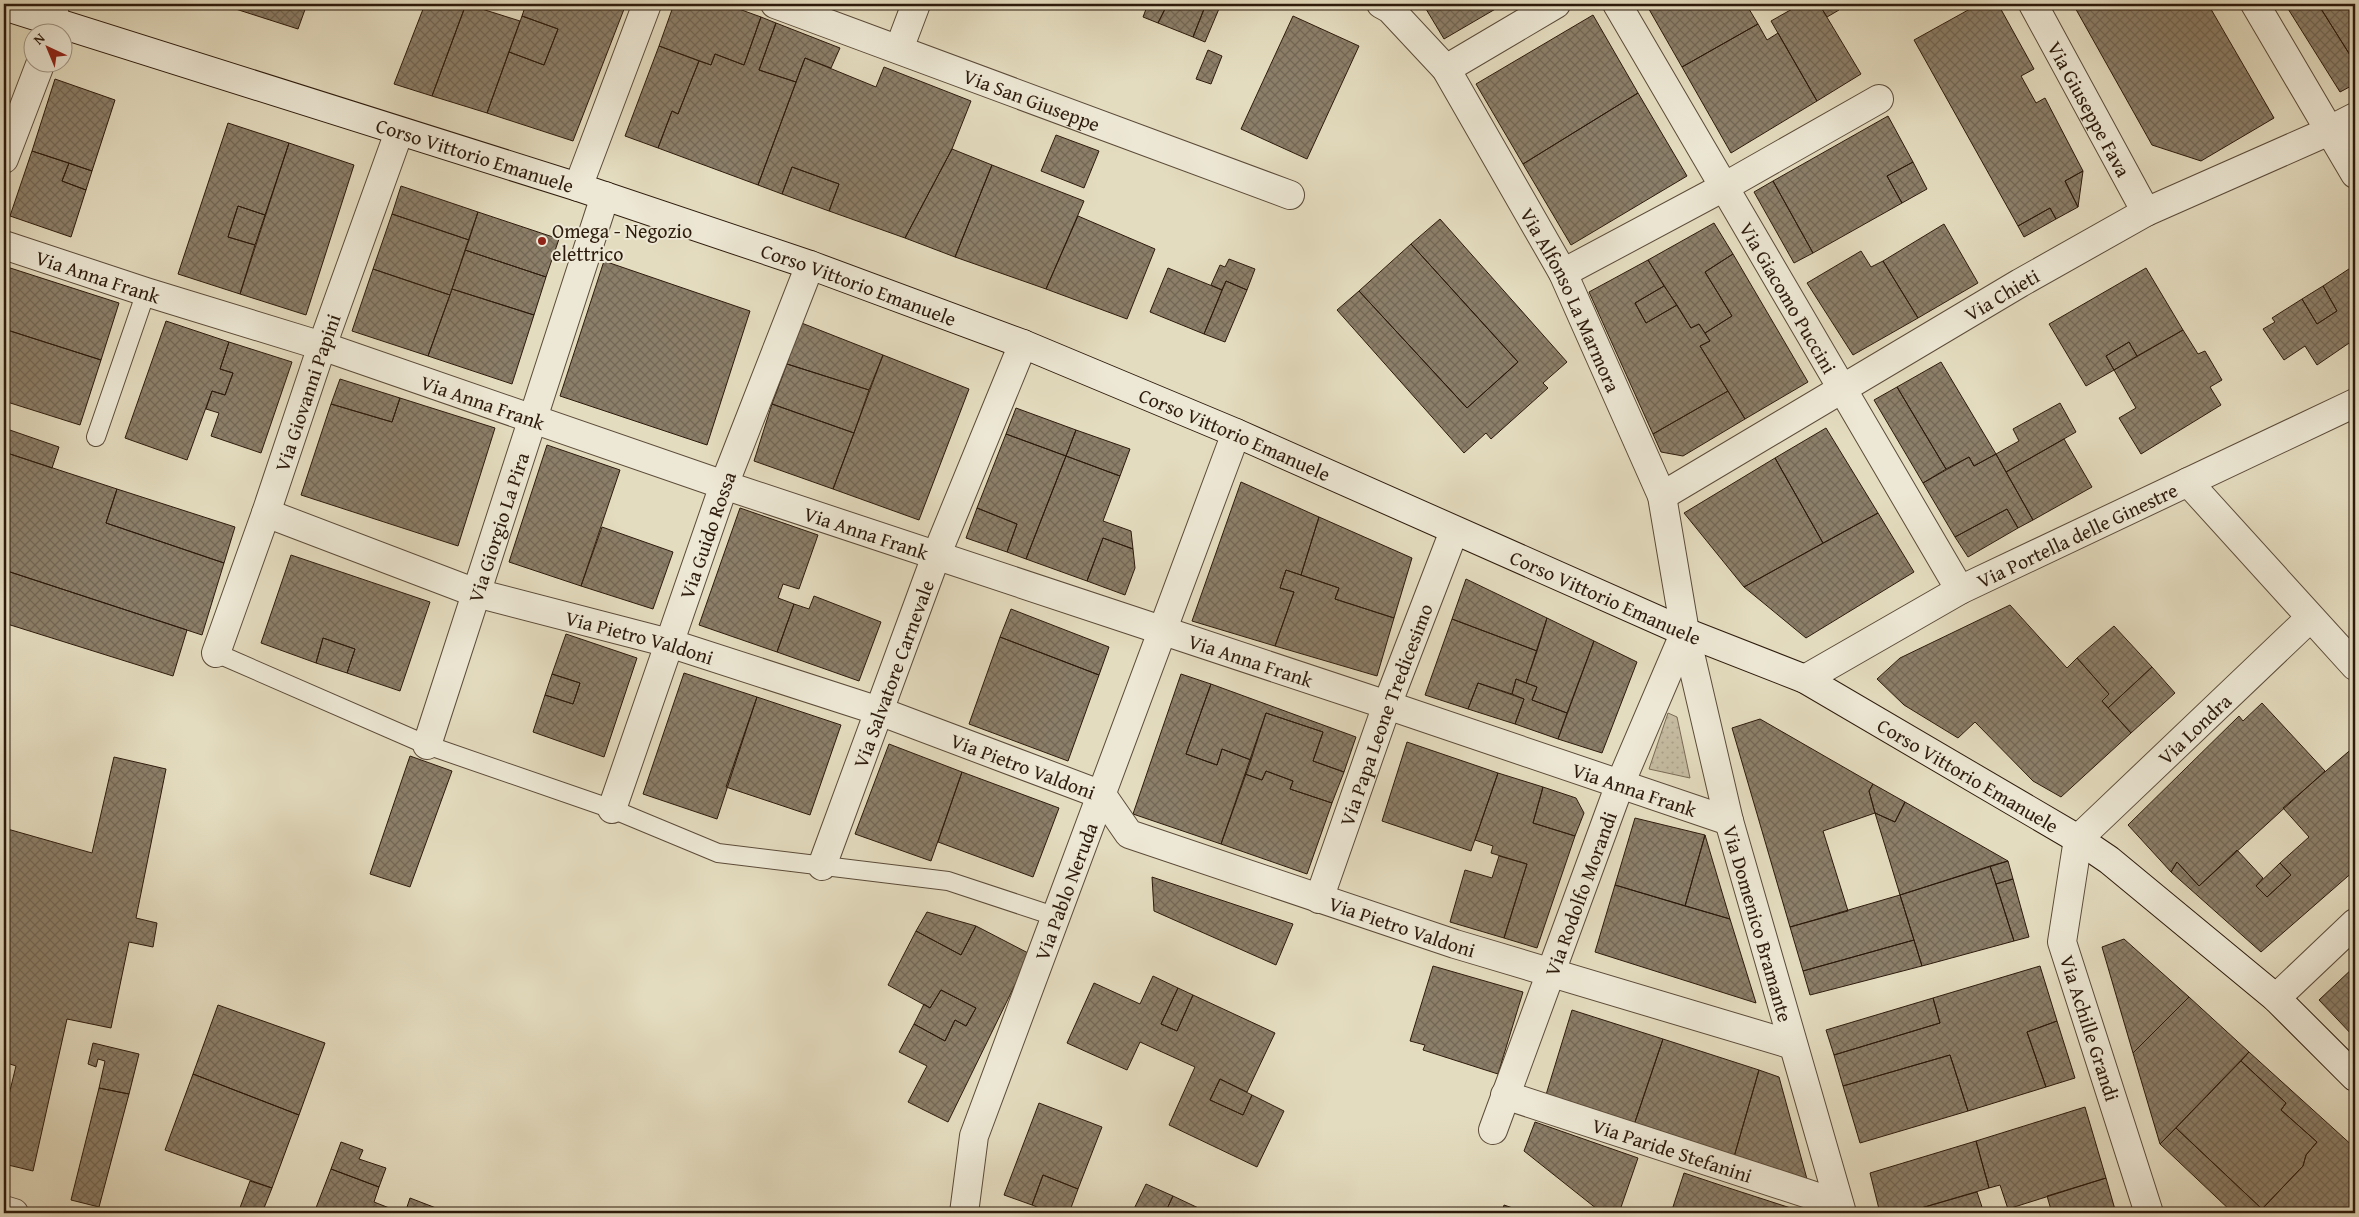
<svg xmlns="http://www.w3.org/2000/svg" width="2359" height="1217" font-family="'Gentium Book Plus',serif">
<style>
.grass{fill:url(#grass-dots);stroke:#796b56}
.building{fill:url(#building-cross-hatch);stroke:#2d1b0c}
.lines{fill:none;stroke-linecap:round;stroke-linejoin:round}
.service-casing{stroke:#5b4b39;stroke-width:20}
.minor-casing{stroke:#5b4b39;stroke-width:30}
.secondary-casing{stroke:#2d1b0c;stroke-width:30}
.service{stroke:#ede8d5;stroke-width:18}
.minor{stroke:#ede8d5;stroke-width:28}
.secondary{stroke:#ede8d5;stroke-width:28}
.poi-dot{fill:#8f2418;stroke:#ede8d5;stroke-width:2}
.labels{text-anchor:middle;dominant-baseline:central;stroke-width:4;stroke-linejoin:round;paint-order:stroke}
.street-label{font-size:20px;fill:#2d1b0c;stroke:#ede8d5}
.poi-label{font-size:20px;fill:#2d1b0c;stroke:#ede8d5;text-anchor:start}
</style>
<defs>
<pattern id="grass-dots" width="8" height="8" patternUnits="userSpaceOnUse" patternTransform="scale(1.25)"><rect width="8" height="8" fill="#c5bba1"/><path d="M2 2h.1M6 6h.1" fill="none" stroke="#aaa089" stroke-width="1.8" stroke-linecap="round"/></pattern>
<pattern id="building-cross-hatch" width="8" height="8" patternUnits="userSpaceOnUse" patternTransform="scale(1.25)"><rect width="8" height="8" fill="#8c7f69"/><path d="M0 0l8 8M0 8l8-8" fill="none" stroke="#736755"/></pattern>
</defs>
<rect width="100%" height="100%" fill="#e4dcbf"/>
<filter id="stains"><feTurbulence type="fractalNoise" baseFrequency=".004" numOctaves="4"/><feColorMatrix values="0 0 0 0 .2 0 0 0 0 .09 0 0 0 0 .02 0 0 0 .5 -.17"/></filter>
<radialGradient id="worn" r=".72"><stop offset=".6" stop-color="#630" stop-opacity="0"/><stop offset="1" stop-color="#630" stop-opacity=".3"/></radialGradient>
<path class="grass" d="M1668,713L1677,717L1690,778L1649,769Z"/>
<path class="building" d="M220,4H307L298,29Z
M425,4H466L432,96L394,84Z
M466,4L520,21L487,113L432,96Z
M526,4H626L573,141L487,113L509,52L544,65L558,29L522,16Z
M674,4H725L761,17L744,65L715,54L711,65L659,46Z
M1148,4H1157L1166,7L1158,23L1143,17Z
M1173,4H1206L1193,37L1158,23L1166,7L1170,9Z
M1206,4H1221L1205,42L1193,37Z
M1423,4H1504L1444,39Z
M1646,4H1746L1758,24L1682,67Z
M1801,4H1819L1861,74L1817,101L1771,21Z
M1819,4H1835L1839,10L1827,17Z
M1979,4H1998L2034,69L2021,76L2036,103L2045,98L2083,171L2065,181L2078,207L2056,219L2050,208L2018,226L1914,40Z
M2073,4H2208L2274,118L2201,161L2152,145Z
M2285,4H2318L2355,63V84L2340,92Z
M2318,4H2355V63Z
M1593,15L1638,93L1523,164L1476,84Z
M522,16L558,29L544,65L509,52Z
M1293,16L1359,46L1307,159L1241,129Z
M761,17L776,23L759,70L796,82L758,185L658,148L672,111L678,114L699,61L711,65L715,54L744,65Z
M776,23L840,48L831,68L805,58L796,82L759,70Z
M1758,24L1767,40L1778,33L1817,101L1731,153L1682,67Z
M659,46L699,61L678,114L672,111L658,148L625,136Z
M1208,50L1222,56L1211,84L1196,79Z
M805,58L876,87L884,67L971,101L952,149L905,238L829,211L839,184L792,167L782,194L758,185Z
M55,79L115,100L92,171L32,151Z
M1638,93L1687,176L1571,245L1523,164Z
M1888,116L1913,162L1887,176L1902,203L1813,253L1773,181Z
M228,123L289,143L265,215L238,206L228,237L255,245L240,294L178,274Z
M1056,135L1099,151L1084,188L1041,171Z
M289,143L354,165L306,315L240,294Z
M952,149L992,165L955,257L905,238Z
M32,151L69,163L62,181L86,190L71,237L10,216Z
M1913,162L1927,189L1902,203L1887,176Z
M69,163L92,171L86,190L62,181Z
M992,165L1084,201L1046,289L955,257Z
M792,167L839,184L829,211L782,194Z
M2083,171L2078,207L2065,181Z
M1773,181L1813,253L1794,263L1754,192Z
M401,186L478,212L469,240L392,214Z
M238,206L265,215L255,245L228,237Z
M2050,208L2056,219L2024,237L2018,226Z
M478,212L559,239L546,277L465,250Z
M392,214L469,240L450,295L373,269Z
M1078,216L1155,249L1127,319L1046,289Z
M1440,219L1567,362L1543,383L1548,388L1491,439L1486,433L1464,453L1337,310L1359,291L1467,408L1518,362L1411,244Z
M1714,223L1733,254L1705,272L1732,316L1705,333L1699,324L1691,328L1648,260Z
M1944,224L1978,283L1918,318L1883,261Z
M1411,244L1518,362L1467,408L1359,291Z
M465,250L546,277L534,315L452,289Z
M1861,251L1871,267L1883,261L1918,318L1853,355L1807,283Z
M1733,254L1808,382L1745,419L1700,346L1710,341L1705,333L1732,316L1705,272Z
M1229,259L1255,269L1247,290L1226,281L1222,290L1211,285L1220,265L1225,267Z
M1648,260L1664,286L1635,303L1646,323L1677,305L1691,328L1699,324L1710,341L1700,346L1728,391L1653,434L1589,292Z
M604,261L750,311L707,445L560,396Z
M2355,265V339L2317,365L2305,346L2284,360L2263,329L2275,322L2272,318L2302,299L2317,324L2337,311L2323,286Z
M4,266L119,303L101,360L4,329Z
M1168,268L1222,290L1204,334L1150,312Z
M2146,268L2183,330L2137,356L2129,342L2106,356L2114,370L2086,386L2049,324Z
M373,269L450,295L428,356L352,331Z
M1226,281L1247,290L1225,342L1204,334Z
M1664,286L1677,305L1646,323L1635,303Z
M2323,286L2337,311L2317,324L2302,299Z
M452,289L534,315L512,384L428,356Z
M166,321L229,342L220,369L233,373L225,395L212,391L187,460L125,438Z
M799,322L883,355L869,390L787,364Z
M4,329L101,360L80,425L4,401Z
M2183,330L2198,354L2205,351L2222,380L2210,387L2221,405L2141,454L2119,418L2136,408L2114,370Z
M229,342L292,362L261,453L211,436L219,413L206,409L212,391L225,395L233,373L220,369Z
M2129,342L2137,356L2114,370L2106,356Z
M883,355L969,389L919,520L833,489Z
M1941,362L1996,454L1974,466L1969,457L1946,469L1897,387Z
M787,364L869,390L854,433L772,404Z
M340,379L400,398L392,422L331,404Z
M1897,387L1946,469L1923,483L1874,400Z
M1728,391L1745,419L1683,456L1661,452L1653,434Z
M400,398L495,428L458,546L301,495L331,404L392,422Z
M2060,403L2076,432L2006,472L1996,454L2019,441L2013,429Z
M772,404L854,433L833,489L754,461Z
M1016,408L1076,430L1066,456L1006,434Z
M4,428L59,447L52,468L4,452Z
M1826,428L1878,513L1823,543L1775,458Z
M1076,430L1130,449L1120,476L1066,456Z
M1006,434L1066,456L1026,559L1007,552L1017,524L977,508Z
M2064,439L2092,487L2033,520L2006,472Z
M547,445L620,470L581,586L509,562Z
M4,452L117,489L106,523L224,563L202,635L4,570Z
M1996,454L2033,520L2018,528L2007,509L1955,537L1923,483L1969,457L1974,466Z
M1066,456L1120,476L1103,521L1131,531L1133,549L1103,538L1087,581L1026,559Z
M1775,458L1823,543L1744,587L1684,513Z
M1241,482L1319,517L1301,575L1286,570L1280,588L1294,592L1275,646L1192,621Z
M117,489L235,527L224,563L106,523Z
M740,508L818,535L799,589L783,584L778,598L794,604L777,652L699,625Z
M977,508L1017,524L1007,552L966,538Z
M2007,509L2018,528L1968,557L1955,537Z
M1878,513L1914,572L1806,638L1744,587Z
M1319,517L1412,558L1394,618L1335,599L1339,588L1301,575Z
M602,527L673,552L653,609L581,586Z
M1103,538L1133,549L1135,568L1125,595L1087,581Z
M291,555L430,602L400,691L347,673L355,649L323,638L316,663L261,643Z
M4,570L187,630L173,676L4,623Z
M1286,570L1339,588L1335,599L1394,618L1377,676L1275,646L1294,592L1280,588Z
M1466,579L1547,618L1537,651L1452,619Z
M814,596L881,622L859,681L777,652L794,604L809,609Z
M2010,605L2067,668L2077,658L2109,694L2102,701L2131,733L2061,797L2033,781L1975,722L1958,738L1904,705L1877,679L1900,658Z
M1011,609L1109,647L1099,675L1000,637Z
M1547,618L1594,641L1567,713L1532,700L1537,687L1526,683Z
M1452,619L1537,651L1526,683L1516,679L1512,694L1478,683L1468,709L1425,695Z
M2114,626L2152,667L2108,708L2102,701L2109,694L2077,658Z
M566,634L637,658L604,757L533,732L545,695L573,704L580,683L552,674Z
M1000,637L1099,675L1068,761L969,724Z
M323,638L355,649L347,673L316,663Z
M1594,641L1637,662L1602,753L1558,739Z
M2152,667L2175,693L2131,733L2108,708Z
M684,673L757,697L717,819L643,794Z
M552,674L580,683L573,704L545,695Z
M1181,674L1211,684L1186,754L1217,765L1222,749L1251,760L1221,844L1133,814Z
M1516,679L1537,687L1532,700L1567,713L1558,739L1515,724L1524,699L1512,694Z
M1478,683L1524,699L1515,724L1468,709Z
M1211,684L1356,737L1344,772L1313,761L1323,732L1266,713L1251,760L1222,749L1217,765L1186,754Z
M757,697L841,725L810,815L726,787Z
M2262,703L2325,771L2199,886L2177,862L2171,872L2128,825L2239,716L2243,721Z
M1266,713L1323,732L1313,761L1344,772L1332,803L1290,789L1293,781L1266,771L1262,780L1245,774Z
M1760,719L1873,784L1869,791L1875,813L1823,831L1848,911L1790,927L1732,728Z
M1407,742L1498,773L1471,851L1382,821Z
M889,744L962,772L931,861L855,834Z
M2355,746V870L2261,952L2171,872L2177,862L2199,886L2237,850L2263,878L2256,886L2267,897L2291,875L2280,863L2309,837L2283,808Z
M410,756L452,771L410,887L370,874Z
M114,757L166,769L136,918L157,923L153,947L129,942L111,1028L67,1019L33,1171L4,1164V1115L16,1066L4,1062V828L92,853Z
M1266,771L1293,781L1290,789L1332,803L1307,874L1221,844L1245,774L1262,780Z
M962,772L1059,808L1033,877L938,842Z
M1498,773L1543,787L1533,823L1575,836L1537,948L1504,938L1527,864L1491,853L1493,846L1475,840Z
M1873,784L1905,802L1895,822L1875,813L1869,791Z
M1543,787L1576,798L1584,813L1575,836L1533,823Z
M1905,802L2008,861L1900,895L1875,813L1895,822Z
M1635,818L1705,835L1685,906L1615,885Z
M1705,835L1730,919L1685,906Z
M1499,856L1527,864L1504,938L1450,922L1465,870L1492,878Z
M2008,861L2013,879L1996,884L1990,866Z
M2280,863L2291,875L2267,897L2256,886Z
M1990,866L2014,941L1922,966L1900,895Z
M1152,877L1293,924L1276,965L1154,911Z
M2013,879L2029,937L2014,941L1996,884Z
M1615,885L1730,919L1756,1003L1595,952Z
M1900,895L1914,940L1803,971L1790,927Z
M927,912L976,926L961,955L916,931Z
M976,926L1030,954L948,1122L908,1102L927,1066L899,1052L914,1024L945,1041L955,1020L966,1026L976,1008L941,990L930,1008L888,985L916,931L961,955Z
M2124,939L2189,997L2133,1053L2102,947Z
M1914,940L1922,966L1810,995L1803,971Z
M1433,966L1523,992L1498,1074L1423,1050L1425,1045L1410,1041Z
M2040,966L2057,1021L2027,1032L2046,1087L1968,1111L1950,1055L1843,1086L1834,1055L1940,1023L1933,998Z
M2355,966V1038L2319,1000Z
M1153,976L1178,988L1161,1024L1177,1031L1193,995L1275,1033L1247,1092L1220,1079L1210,1100L1243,1115L1252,1095L1284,1111L1257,1167L1169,1125L1195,1067L1140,1042L1127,1070L1067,1043L1094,983L1140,1004Z
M1178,988L1193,995L1177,1031L1161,1024Z
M941,990L976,1008L966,1026L955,1020L945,1041L914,1024L924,1004L930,1008Z
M2189,997L2249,1052L2160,1144L2133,1053Z
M1933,998L1940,1023L1834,1055L1826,1030Z
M218,1005L325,1043L299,1115L193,1074Z
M1572,1010L1663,1039L1634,1125L1545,1098Z
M2057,1021L2075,1078L2046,1087L2027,1032Z
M1663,1039L1759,1070L1734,1157L1634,1125Z
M93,1043L139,1054L129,1094L99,1088L105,1061L98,1059L96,1067L88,1064Z
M2249,1052L2355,1148V1213H2233L2160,1144L2176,1128L2262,1209L2303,1166L2306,1155L2317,1142L2281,1110L2286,1103L2241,1061Z
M1950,1055L1968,1111L1860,1143L1843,1086Z
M2241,1061L2286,1103L2281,1110L2317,1142L2306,1155L2303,1166L2262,1209L2176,1128Z
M1759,1070L1779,1077L1807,1179L1734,1157Z
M193,1074L299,1115L272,1188L165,1150Z
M1220,1079L1252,1095L1243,1115L1210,1100Z
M99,1088L129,1094L99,1207L71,1200Z
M1039,1103L1102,1127L1078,1189L1043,1175L1032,1205L1004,1195Z
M2085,1107L2106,1178L2008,1209L2000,1185L1989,1188L1976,1141Z
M1535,1122L1638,1158L1619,1213H1602L1524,1151Z
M1976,1141L1989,1188L1904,1213H1880L1870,1173Z
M341,1142L363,1150L359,1159L386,1168L379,1187L331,1169Z
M331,1169L379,1187L374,1202L402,1213H314Z
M1684,1173L1732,1189L1806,1213H1671Z
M1043,1175L1078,1189L1069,1213H1052L1032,1205Z
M2106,1178L2116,1213H2052L2047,1196Z
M250,1181L272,1188L262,1213H238Z
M1146,1184L1173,1196L1165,1213H1132Z
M1977,1192L1984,1213H1904Z
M1173,1196L1209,1213H1165Z
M410,1198L449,1213H405Z
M1504,1205L1527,1213H1502Z"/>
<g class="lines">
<g class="service-casing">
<path id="service" d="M57,23L60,4
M96,437L146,292
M216,653L427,745L612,809L718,853L948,881L1057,917"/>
</g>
<g class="minor-casing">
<g id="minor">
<path id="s1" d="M775,4L1290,195"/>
<path id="s2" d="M1381,4L1390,9L1446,69L1563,273L1662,496L1685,632L1729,821L1842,1213"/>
<path id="s3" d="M1617,4L1960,590"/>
<path id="s4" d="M2033,4L2146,212"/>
<path d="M2255,4L2355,174"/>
<path d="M899,49L916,4"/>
<path d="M1446,69L1556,4"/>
<path d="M4,159L41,62"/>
<path d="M578,187L647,4"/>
<path id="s5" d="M4,245L146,292L322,346L724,485L1387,705L1729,821"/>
<path d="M1563,273L1724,187L1879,99"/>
<path d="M2188,482L2355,666"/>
<path id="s6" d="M1662,496L2020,283L2146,212L2318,136L2355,117"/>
<path id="s7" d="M266,513L476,593L669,643L879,711L1102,795L1129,834L1455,944L1793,1045"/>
<path id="s8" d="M216,653L266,513L322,346L399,132"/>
<path id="s9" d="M1805,679L1960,590L2355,403"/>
<path id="s10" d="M427,745L605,196"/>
<path id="s11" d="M612,809L724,485L810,265"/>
<path id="s12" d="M822,866L936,556L1023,344"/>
<path id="s13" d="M1319,899L1387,705L1454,531"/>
<path d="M2276,998L2355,923"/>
<path id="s14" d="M1505,1095L1839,1204"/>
<path id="s15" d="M1493,1130L1620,784L1685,632"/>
<path d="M4,1210L14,1213"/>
<path id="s16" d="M964,1213L974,1136L1236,433"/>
<path id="s17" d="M2149,1213L2062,942L2078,839L2310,618"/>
</g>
</g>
<g class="secondary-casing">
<g id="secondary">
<path id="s18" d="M4,6L578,187L810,265L1023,344L1236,433L1685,632L1805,679L2078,839L2109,860L2276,998L2355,1077"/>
</g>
</g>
<use href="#service" class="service"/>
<use href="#minor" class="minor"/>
<use href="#secondary" class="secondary"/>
</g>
<circle class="poi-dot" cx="542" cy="241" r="5"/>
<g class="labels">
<g class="street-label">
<text stroke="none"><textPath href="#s1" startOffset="274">Via San Giuseppe</textPath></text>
<text stroke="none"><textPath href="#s4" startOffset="119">Via Giuseppe Fava</textPath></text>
<text stroke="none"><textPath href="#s18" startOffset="494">Corso Vittorio Emanuele</textPath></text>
<text stroke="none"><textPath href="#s5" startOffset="99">Via Anna Frank</textPath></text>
<text stroke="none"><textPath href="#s18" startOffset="899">Corso Vittorio Emanuele</textPath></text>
<text stroke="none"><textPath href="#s6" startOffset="395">Via Chieti</textPath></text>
<text stroke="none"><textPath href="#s3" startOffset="340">Via Giacomo Puccini</textPath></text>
<text stroke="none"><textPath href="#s2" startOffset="355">Via Alfonso La Marmora</textPath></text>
<text stroke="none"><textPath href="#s8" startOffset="276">Via Giovanni Papini</textPath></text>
<text stroke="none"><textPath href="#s5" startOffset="504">Via Anna Frank</textPath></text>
<text stroke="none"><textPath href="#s18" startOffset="1304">Corso Vittorio Emanuele</textPath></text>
<text stroke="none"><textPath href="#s10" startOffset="229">Via Giorgio La Pira</textPath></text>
<text stroke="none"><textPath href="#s5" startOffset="909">Via Anna Frank</textPath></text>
<text stroke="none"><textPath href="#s11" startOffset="290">Via Guido Rossa</textPath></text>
<text stroke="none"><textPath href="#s9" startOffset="308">Via Portella delle Ginestre</textPath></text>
<text stroke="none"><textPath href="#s18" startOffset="1709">Corso Vittorio Emanuele</textPath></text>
<text stroke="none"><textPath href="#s7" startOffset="394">Via Pietro Valdoni</textPath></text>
<text stroke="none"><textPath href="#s5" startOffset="1314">Via Anna Frank</textPath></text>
<text stroke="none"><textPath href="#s12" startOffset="205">Via Salvatore Carnevale</textPath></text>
<text stroke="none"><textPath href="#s13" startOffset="196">Via Papa Leone Tredicesimo</textPath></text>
<text stroke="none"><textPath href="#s17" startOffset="549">Via Londra</textPath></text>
<text stroke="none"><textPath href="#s7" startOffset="799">Via Pietro Valdoni</textPath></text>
<text stroke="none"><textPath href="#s18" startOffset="2114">Corso Vittorio Emanuele</textPath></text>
<text stroke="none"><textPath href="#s5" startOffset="1719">Via Anna Frank</textPath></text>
<text stroke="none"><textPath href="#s16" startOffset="339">Via Pablo Neruda</textPath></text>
<text stroke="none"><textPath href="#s15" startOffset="252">Via Rodolfo Morandi</textPath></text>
<text stroke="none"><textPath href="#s2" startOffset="1010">Via Domenico Bramante</textPath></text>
<text stroke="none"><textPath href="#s7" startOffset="1219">Via Pietro Valdoni</textPath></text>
<text transform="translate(2090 1028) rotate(72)">Via Achille Grandi</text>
<text stroke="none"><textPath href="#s14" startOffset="176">Via Paride Stefanini</textPath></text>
</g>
<g class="poi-label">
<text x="552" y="230">Omega - Negozio<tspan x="552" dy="23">elettrico</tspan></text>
</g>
</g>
<rect width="2359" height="1217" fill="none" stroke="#e4dcbf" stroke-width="20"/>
<rect x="5" y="5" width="2349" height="1207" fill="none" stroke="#2d1b0c" stroke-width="2.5"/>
<rect x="10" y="10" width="2339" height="1197" fill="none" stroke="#2d1b0c"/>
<g transform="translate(48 48) rotate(316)"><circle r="24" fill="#ede8d5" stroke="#a09685"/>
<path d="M0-4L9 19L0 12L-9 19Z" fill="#8f2418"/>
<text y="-8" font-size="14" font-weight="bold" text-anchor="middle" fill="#2d1b0c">N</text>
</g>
<rect width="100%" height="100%" filter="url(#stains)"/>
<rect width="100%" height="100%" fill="url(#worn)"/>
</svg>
